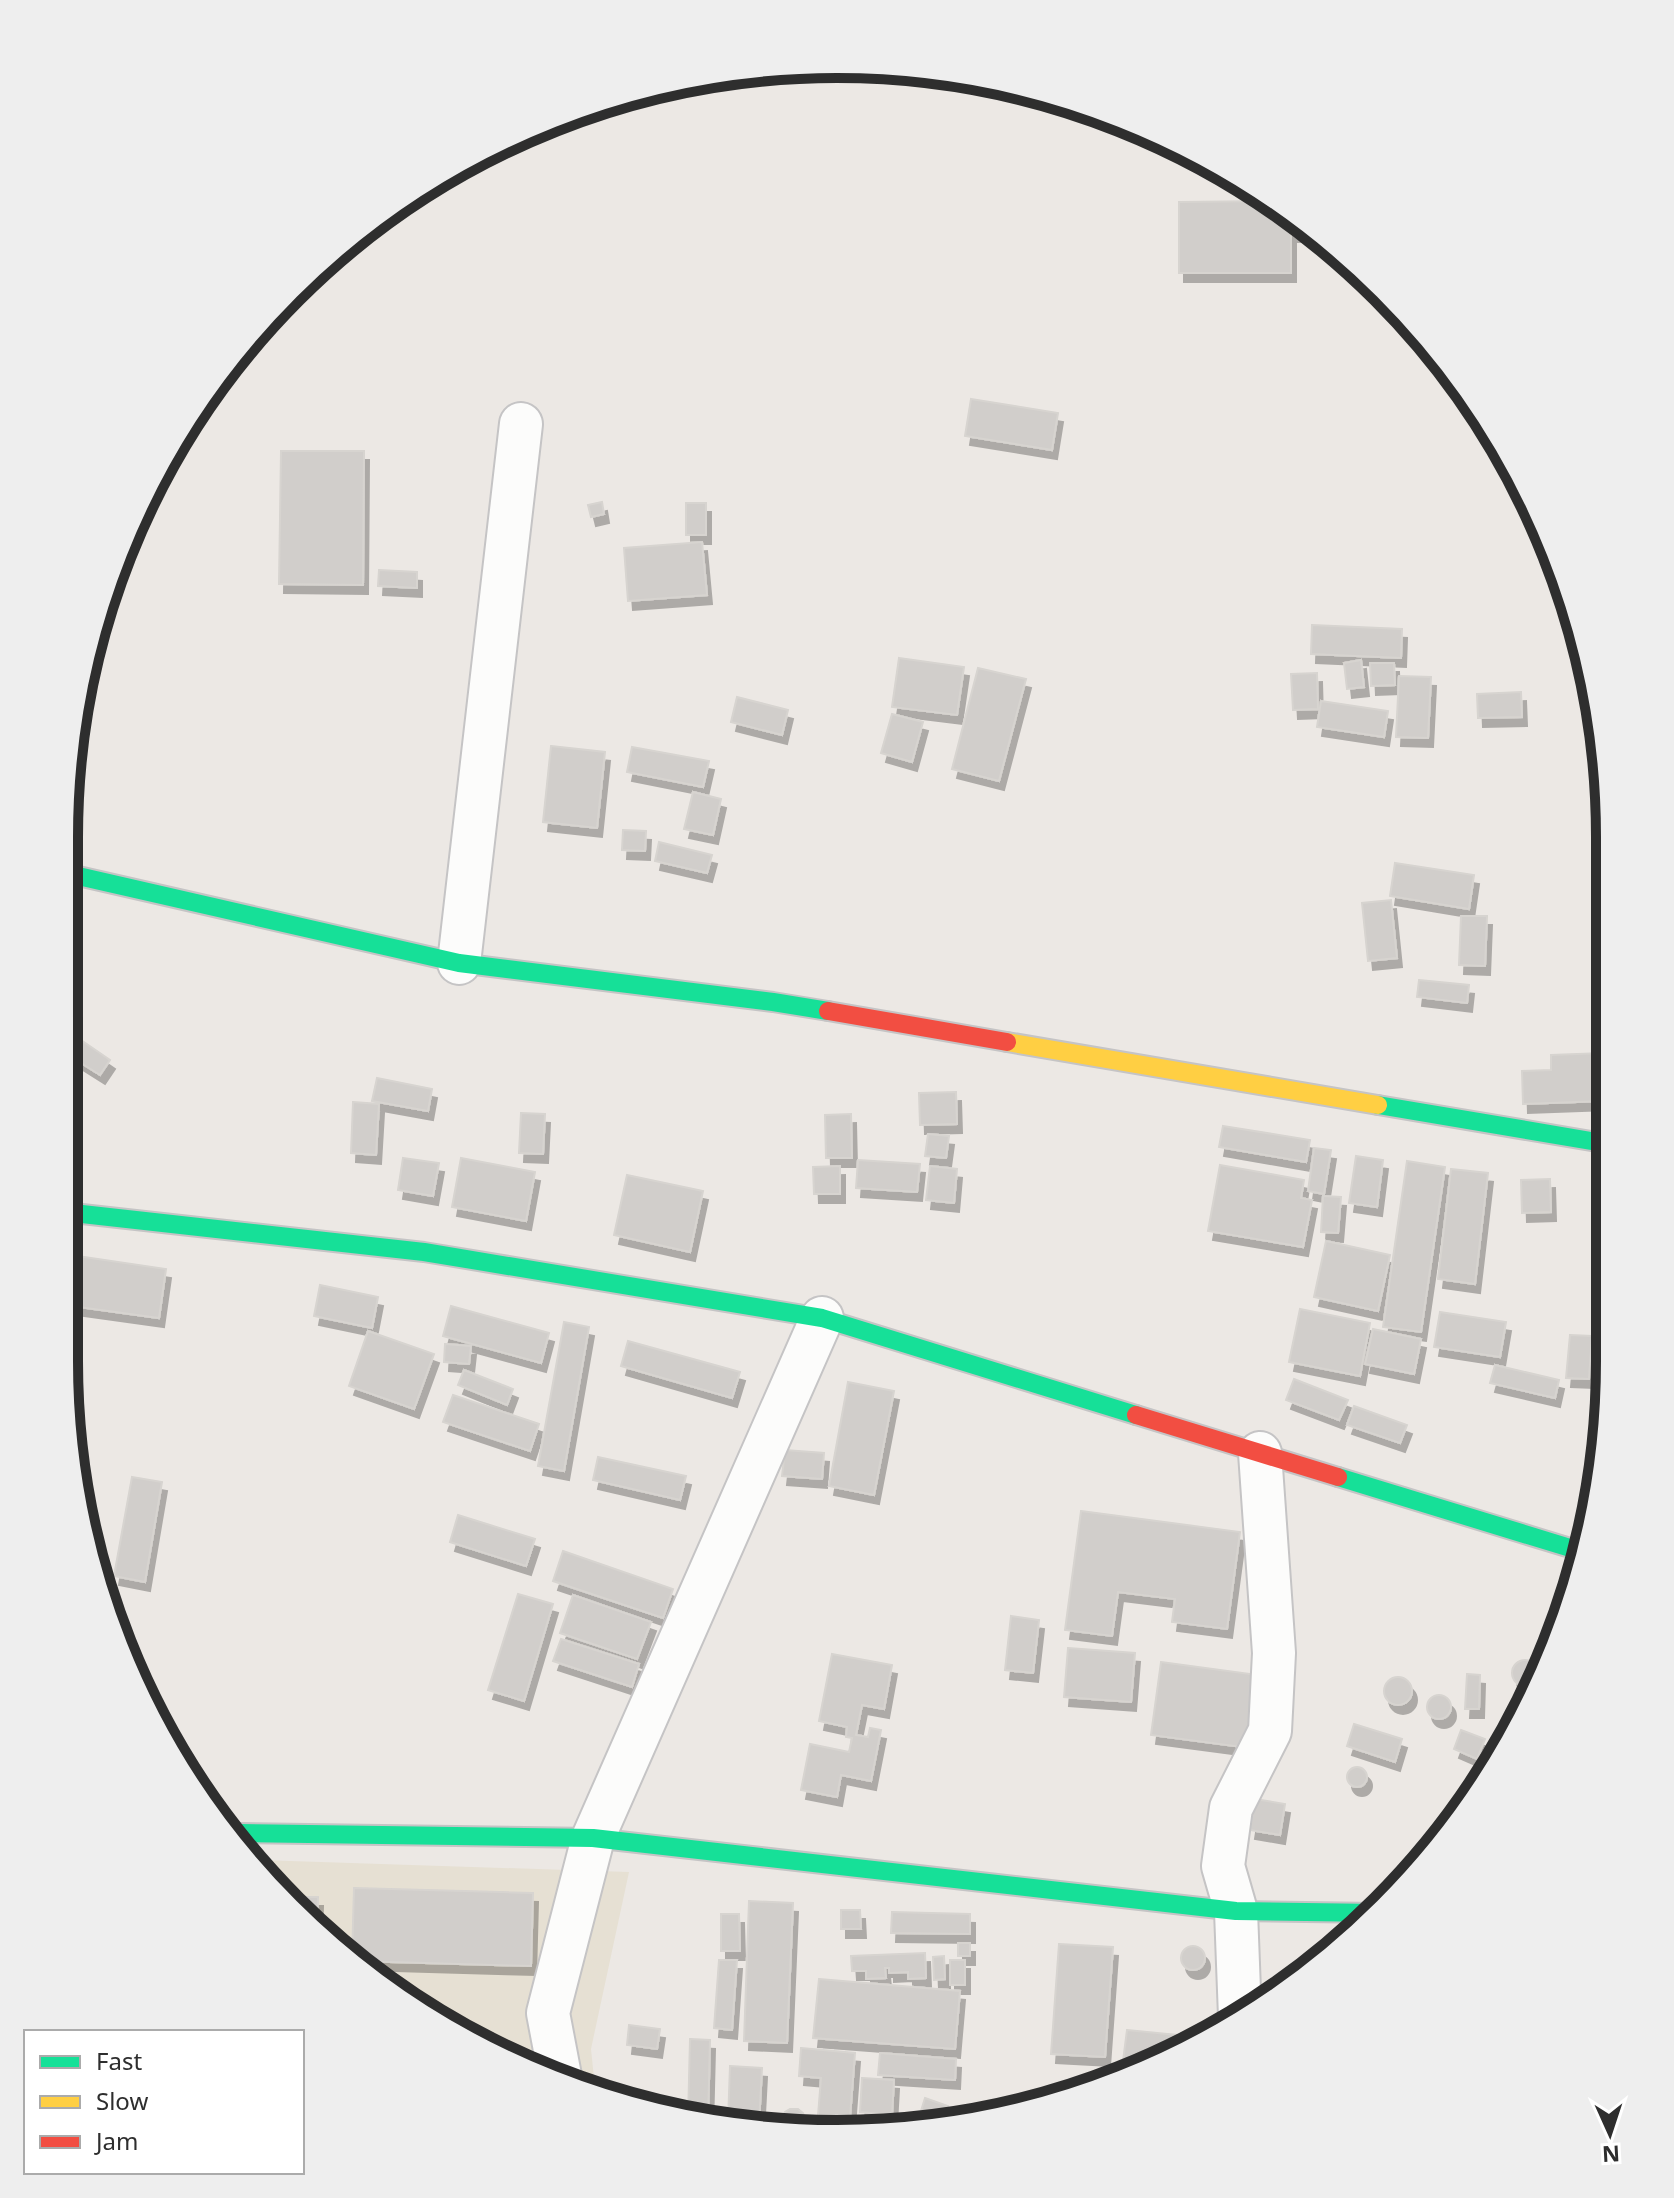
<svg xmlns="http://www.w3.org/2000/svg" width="1674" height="2198" font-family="'Noto Sans',sans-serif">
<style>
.education{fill:#e6e0d3}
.building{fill:#d1cecb;stroke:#d7d4d0;stroke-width:2;filter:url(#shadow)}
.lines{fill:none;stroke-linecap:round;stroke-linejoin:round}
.street-casing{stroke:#c5c4c5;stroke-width:46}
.fast-casing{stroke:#c5c4c5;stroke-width:22}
.slow-casing{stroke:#c5c4c5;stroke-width:22}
.jam-casing{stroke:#c5c4c5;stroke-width:22}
.street{stroke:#fcfcfb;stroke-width:42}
.fast{stroke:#16e098;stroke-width:18}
.slow{stroke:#ffcf43;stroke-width:18}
.jam{stroke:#f24e42;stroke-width:18}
.rim{fill:none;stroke:#2e2e2e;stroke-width:10}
</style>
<defs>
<filter id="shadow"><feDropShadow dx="5" dy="9" stdDeviation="0" flood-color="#0004"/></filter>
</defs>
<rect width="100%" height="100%" fill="#ece8e4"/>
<path class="education" d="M260,1860L629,1872L591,2049L595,2088L495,2054L327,1942Z"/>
<path class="building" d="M1275,201L1314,233H1291V273H1179V202Z
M971,399L1058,413L1052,450L965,436Z
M281,451H364L363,585L279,584Z
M602,502L604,514L591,517L588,505Z
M686,503H706V535H686Z
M702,542L707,595L628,601L624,548Z
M379,570L417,572V588L378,586Z
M1312,625L1402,629L1401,658L1311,654Z
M899,658L964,667L957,715L892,707Z
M1361,660L1364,687L1347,689L1344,663Z
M1370,663H1394L1395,685L1371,686Z
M978,668L1026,679L999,781L952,769Z
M1317,673L1318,709L1293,710L1291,674Z
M1399,676L1431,677L1428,738L1396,737Z
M1521,692L1522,717L1478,718L1477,694Z
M737,697L788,710L782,735L731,722Z
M1321,701L1388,711L1384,737L1317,727Z
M892,714L923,722L912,762L881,753Z
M551,746L605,752L597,828L543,822Z
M632,747L709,761L703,787L627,772Z
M693,792L721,799L713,835L684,829Z
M623,830L646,831L645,851L622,850Z
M659,842L712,855L707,873L655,861Z
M1395,863L1474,875L1469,909L1390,896Z
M1391,900L1397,958L1368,961L1362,903Z
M1461,916H1487L1485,966L1459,965Z
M1419,980L1469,985L1467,1003L1417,997Z
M81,1040L110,1060L100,1075L70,1056Z
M1603,1053V1101L1523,1104L1522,1071L1551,1070V1055Z
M377,1078L432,1089L428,1111L372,1101Z
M956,1092L957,1124L920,1125L919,1093Z
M353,1102L379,1104L376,1155L351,1153Z
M521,1113L545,1114L543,1154L519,1153Z
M851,1114L852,1158H826L825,1115Z
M1223,1126L1310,1140L1306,1162L1219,1147Z
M928,1134L949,1136L946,1158L925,1156Z
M1314,1148L1331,1150L1324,1194L1308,1191Z
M1356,1156L1383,1160L1377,1207L1349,1203Z
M403,1158L439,1163L433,1196L398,1190Z
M461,1158L535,1172L526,1221L452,1207Z
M858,1160L920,1164L917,1192L856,1188Z
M1407,1161L1445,1167L1421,1332L1383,1327Z
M1220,1165L1304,1180L1301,1198L1312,1200L1303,1247L1208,1231Z
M840,1166V1194H814L813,1167Z
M930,1166L957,1169L954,1203L926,1200Z
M1451,1169L1488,1173L1475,1284L1438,1279Z
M627,1175L703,1191L690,1252L614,1235Z
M1550,1179L1551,1212L1522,1213L1521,1180Z
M1323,1196L1341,1197L1338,1233L1321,1232Z
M1326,1241L1390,1255L1378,1311L1314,1297Z
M64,1254L166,1269L159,1318L64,1305Z
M320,1285L378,1297L372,1328L314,1316Z
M451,1306L549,1333L541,1363L443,1336Z
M1300,1309L1370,1323L1360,1376L1289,1362Z
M1598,1311H1603V1339H1596Z
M1440,1312L1506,1322L1500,1357L1434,1347Z
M564,1322L589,1327L564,1471L538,1466Z
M1373,1329L1421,1339L1414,1374L1365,1364Z
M368,1331L434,1354L414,1409L349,1386Z
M1570,1335L1592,1336L1589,1379L1566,1378Z
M628,1341L740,1372L732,1398L621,1366Z
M445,1344L471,1346L469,1364L444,1362Z
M1495,1365L1559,1380L1555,1398L1490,1383Z
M464,1370L513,1389L507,1405L458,1385Z
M1294,1379L1348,1400L1339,1420L1286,1400Z
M848,1382L894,1391L874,1495L829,1486Z
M453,1395L539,1424L530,1451L443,1422Z
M1354,1406L1407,1425L1400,1443L1347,1425Z
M785,1450L824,1453L822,1479L782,1476Z
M598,1457L686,1476L680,1500L593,1480Z
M132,1477L162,1482L145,1582L114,1576Z
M1081,1511L1240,1532L1227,1629L1172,1622L1175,1599L1118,1592L1112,1636L1065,1630Z
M458,1515L535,1539L526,1566L450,1542Z
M563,1551L673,1589L663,1618L553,1581Z
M518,1594L553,1604L524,1701L488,1690Z
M573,1595L651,1622L637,1659L560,1633Z
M1011,1616L1039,1620L1033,1673L1005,1670Z
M561,1639L639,1664L632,1687L553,1661Z
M1068,1648L1135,1653L1131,1702L1064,1697Z
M832,1654L892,1665L884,1709L862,1705L856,1735L868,1737L870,1728L881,1730L871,1781L841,1775L837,1797L801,1790L810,1744L849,1752L852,1738L846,1737L847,1727L819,1721Z
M1512 1673a13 13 0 1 1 26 0a13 13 0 1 1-26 0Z
M1161,1662L1258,1675L1249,1748L1151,1735Z
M1467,1674L1480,1675L1479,1709H1465Z
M1384 1691a14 14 0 1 1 28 0a14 14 0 1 1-28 0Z
M1427 1707a12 12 0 1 1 24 0a12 12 0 1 1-24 0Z
M1354,1724L1402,1739L1395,1762L1347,1746Z
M1461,1730L1485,1739L1477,1759L1454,1749Z
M1503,1740L1506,1741L1494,1764L1491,1754L1495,1745Z
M1347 1777a10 10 0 1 1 20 0a10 10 0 1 1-20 0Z
M1255,1799L1285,1804L1280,1835L1250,1830Z
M354,1888L533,1893L531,1966L356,1961L352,1958Z
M290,1897H318L317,1930Z
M749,1901L793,1903L787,2043L744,2041Z
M841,1910H860L861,1929H841Z
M892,1912L970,1914V1934L891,1933Z
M721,1914H739L740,1951H721Z
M958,1943H970V1956H958Z
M1059,1944L1113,1947L1105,2057L1051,2054Z
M1181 1958a12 12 0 1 1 24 0a12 12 0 1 1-24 0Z
M925,1953L926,1978L908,1979V1972L889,1973V1968H885L886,1978L866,1979V1971H852L851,1956Z
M944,1956L945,1979L934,1980L933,1957Z
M719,1960H737L732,2030L714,2028Z
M950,1960H965V1985H950Z
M819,1979L960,1991L955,2049L813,2038Z
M629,2025L660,2029L657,2049L627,2045Z
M1127,2030L1198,2037L1146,2063L1123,2061Z
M690,2039L710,2040L708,2121L688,2119Z
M801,2048L855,2053L849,2130L817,2128L821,2078L799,2076Z
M880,2053L956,2059L955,2080L878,2075Z
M730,2066L762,2068L759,2124L728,2122Z
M862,2078L894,2080L892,2115L860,2112Z
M925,2098L948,2106L943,2121L916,2127Z
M790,2109H798L803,2113L805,2119L801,2127L785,2126L782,2119L785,2112Z
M856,2120H880V2132L856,2130Z"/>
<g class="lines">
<g class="street-casing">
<path id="street" d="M459,963L521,424
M1240,2017L1236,1911L1223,1866L1231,1808L1270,1731L1274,1653L1260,1453
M560,2076L548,2013L593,1838L822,1318"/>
</g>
<g class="fast-casing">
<path id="fast" d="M65,873L459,963L773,1002L828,1011
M1378,1105L1603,1143
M64,1212L424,1252L822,1318L1136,1415
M1338,1477L1580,1551
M238,1833L593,1838L1236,1911L1377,1913"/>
</g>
<g class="slow-casing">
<path id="slow" d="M1007,1042L1378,1105"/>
</g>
<g class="jam-casing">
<path id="jam" d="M828,1011L1007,1042
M1136,1415L1338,1477"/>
</g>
<use href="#street" class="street"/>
<use href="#fast" class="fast"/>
<use href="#slow" class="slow"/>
<use href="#jam" class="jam"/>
</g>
<path d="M0 0H1674V2198H0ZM837 78H837A759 759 0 0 1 1596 837V1361A759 759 0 0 1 837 2120H837A759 759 0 0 1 78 1361V837A759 759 0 0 1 837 78Z" fill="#eee" fill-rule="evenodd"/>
<path class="rim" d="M837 78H837A759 759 0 0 1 1596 837V1361A759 759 0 0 1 837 2120H837A759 759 0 0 1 78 1361V837A759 759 0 0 1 837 78Z"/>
<rect x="24" y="2030" width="280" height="144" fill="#ffffff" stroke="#ababab" stroke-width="2"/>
<rect x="40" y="2056" width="40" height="12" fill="#16e098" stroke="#ababab" stroke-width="2"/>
<text x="96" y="2070" font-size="24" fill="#2e2e2e">Fast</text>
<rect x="40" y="2096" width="40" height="12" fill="#ffcf43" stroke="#ababab" stroke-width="2"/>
<text x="96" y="2110" font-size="24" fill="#2e2e2e">Slow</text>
<rect x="40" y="2136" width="40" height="12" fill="#f24e42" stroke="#ababab" stroke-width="2"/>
<text x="96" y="2150" font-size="24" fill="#2e2e2e">Jam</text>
<g transform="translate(1610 2134) rotate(177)" stroke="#ffffff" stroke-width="6" paint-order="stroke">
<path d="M0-6L14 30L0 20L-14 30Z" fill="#2e2e2e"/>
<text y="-12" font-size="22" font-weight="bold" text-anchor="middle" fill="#2e2e2e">N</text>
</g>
</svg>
